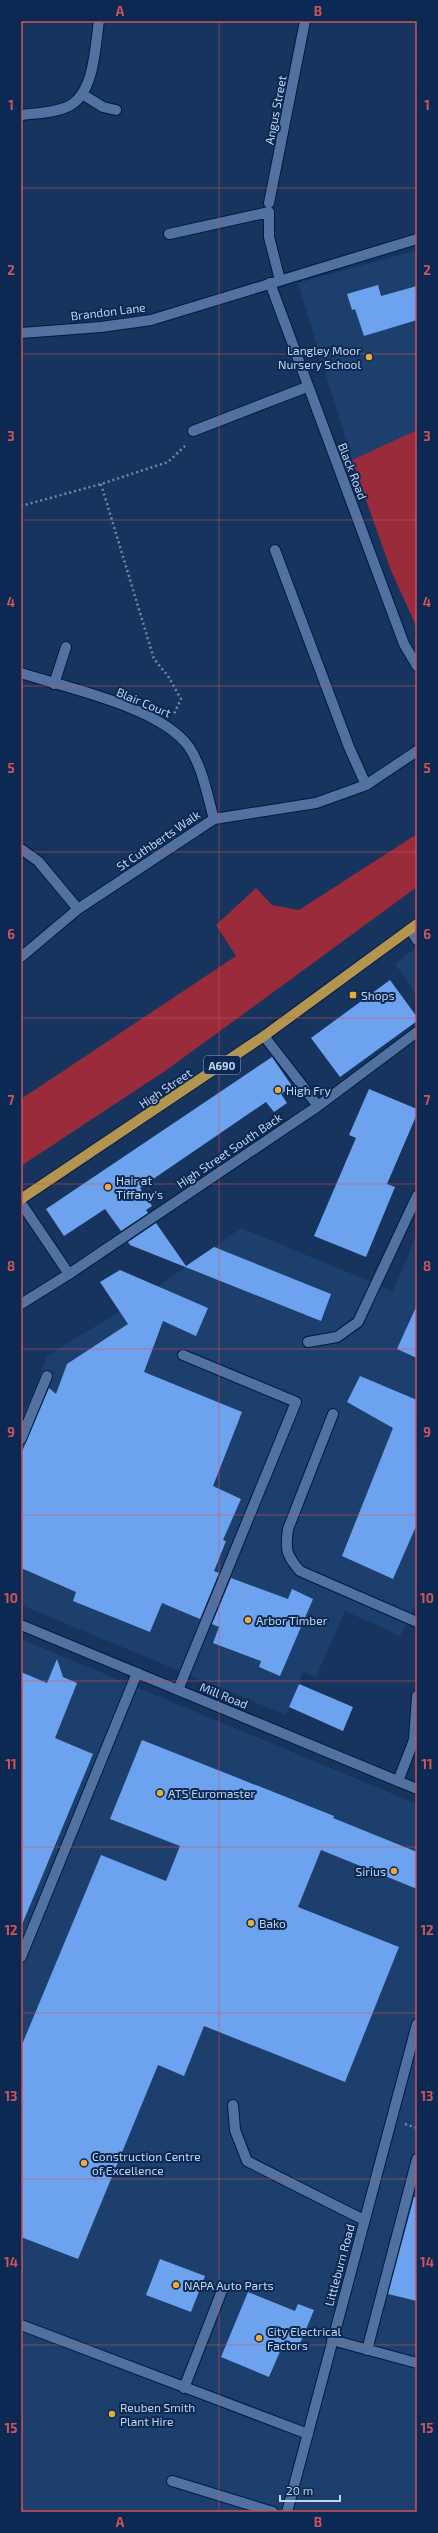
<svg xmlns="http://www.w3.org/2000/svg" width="438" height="2533" font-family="'Exo 2',sans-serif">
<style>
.built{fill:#1c3f6e}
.green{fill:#9a2b3b}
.building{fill:#6da3ee}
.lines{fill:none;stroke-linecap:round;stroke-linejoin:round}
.service-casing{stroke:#001a41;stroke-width:12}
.minor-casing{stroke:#001a41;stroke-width:12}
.tertiary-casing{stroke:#001a41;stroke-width:12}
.primary-casing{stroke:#001a41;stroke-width:12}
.path{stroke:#7189aa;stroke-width:2.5;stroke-dasharray:2 3;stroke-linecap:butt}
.service{stroke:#5172a0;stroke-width:10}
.minor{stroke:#5172a0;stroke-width:10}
.tertiary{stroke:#5172a0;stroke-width:10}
.primary{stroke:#b39550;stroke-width:10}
.grid{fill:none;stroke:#d1535a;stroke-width:1;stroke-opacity:0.55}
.poi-dot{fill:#eaaa39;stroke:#0b2952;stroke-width:1.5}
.labels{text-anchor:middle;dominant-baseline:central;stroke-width:4;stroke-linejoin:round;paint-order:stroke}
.shield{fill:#0b2952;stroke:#8ca1c0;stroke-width:1}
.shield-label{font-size:11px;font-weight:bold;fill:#c3d5ef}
.street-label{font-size:12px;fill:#c3d5ef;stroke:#0b2952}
.poi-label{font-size:12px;fill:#c3d5ef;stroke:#0b2952;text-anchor:start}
.neatline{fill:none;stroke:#d1535a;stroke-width:1.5}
.grid-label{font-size:13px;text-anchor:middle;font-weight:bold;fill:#d1535a}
</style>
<rect width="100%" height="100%" fill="#16345d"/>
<path class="built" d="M417,250V430L352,460L298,283Z
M417,947V996L395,964Z
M241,1228L393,1291L417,1234V1603L400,1636L345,1611L316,1677L303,1672L286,1715L21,1605V1421L48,1355L137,1301Z
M21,1639L417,1804V2512H21Z"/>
<path class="green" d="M417,430V628L390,568L352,460Z
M417,834V887L168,1069L21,1166V1099L236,956L216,925L256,888L272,905L299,910Z"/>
<path class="building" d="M378,285L381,296L417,286V320L364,336L355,309L352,310L347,294Z
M390,980L417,1017V1021L340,1077L311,1038Z
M272,1057L292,1086L281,1094L287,1103L274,1112L266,1102L140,1188L152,1206L146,1210L148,1213L121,1231L105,1209L64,1236L46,1209Z
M369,1089L417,1109V1114L387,1184L395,1187L366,1257L314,1236L356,1138L349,1135Z
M156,1223L186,1266L214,1247L331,1294L321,1321L130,1245L128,1242Z
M120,1270L208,1308L196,1336L163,1321L144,1372L242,1412L213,1486L241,1499L223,1540L226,1541L214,1571L219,1573L200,1619L162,1603L150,1632L73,1601L76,1592L21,1568V1454L49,1388L56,1394L67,1364L128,1324L100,1282Z
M417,1305V1358L397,1349Z
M360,1376L417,1400V1524L393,1579L342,1556L393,1428L347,1402Z
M231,1578L288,1599L292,1589L313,1599L280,1676L259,1667L261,1661L213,1643L219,1627L212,1624Z
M57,1659L63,1677L77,1683L55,1738L93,1754L21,1927V1672L47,1683Z
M299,1684L353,1707L343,1731L289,1707Z
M142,1740L334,1816L333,1818L417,1852V1889L321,1850L298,1907L399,1947L345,2082L204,2026L184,2076L158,2065L78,2259L21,2237V2047L101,1855L166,1881L180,1846L110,1819Z
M414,2197H417V2301L388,2294Z
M160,2259L205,2276L191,2312L146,2295Z
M248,2292L295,2311L298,2304L314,2310L299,2346L285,2340L269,2377L221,2357Z"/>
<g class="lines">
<g class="service-casing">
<path id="service" d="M169,234L269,212V237L280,280
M193,431L307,387
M275,550L349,747L366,785
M410,929L417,940
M318,1106L417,1032
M21,1203L69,1274
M21,1304L69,1274L318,1106L264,1036
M308,1342L337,1337L358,1322L417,1196
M333,1414L288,1529C285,1549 286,1555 300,1571L417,1622
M21,1439L47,1376
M178,1690L296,1402L183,1355
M398,1781L414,1740L417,1696
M21,1957L137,1673
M233,2105L235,2130L247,2161L364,2220
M21,2325L308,2434
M332,2340L417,2363
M367,2350L417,2159
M184,2388L223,2288
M172,2481L273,2512"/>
</g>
<g class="minor-casing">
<path id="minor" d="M82,94L103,107L116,110
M21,115C37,113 55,113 69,106C95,92 95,46 99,21
M269,203L305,21
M270,283L404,644L417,666
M21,673C67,688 161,707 189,747C203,768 207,795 214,819
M54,684L66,647
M21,849L38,861L78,909
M21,957L78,909L214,819L316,803L366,785L417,751
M21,1625L417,1789
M287,2512L417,2024"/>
</g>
<g class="tertiary-casing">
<path id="tertiary" d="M21,333L101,327L151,320L417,239"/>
</g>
<g class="primary-casing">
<path id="primary" d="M21,1199L264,1036L417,924"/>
</g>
<path class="path" d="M101,484L154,659L168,676L181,699L174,714
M21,506L101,484L168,462L187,444
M405,2124L417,2128"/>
<use href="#service" class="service"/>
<use href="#minor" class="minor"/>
<use href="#tertiary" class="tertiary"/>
<use href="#primary" class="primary"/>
</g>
<path class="grid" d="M219,21V2512M21,188H417M21,354H417M21,520H417M21,686H417M21,852H417M21,1018H417M21,1184H417M21,1349H417M21,1515H417M21,1681H417M21,1847H417M21,2013H417M21,2179H417M21,2345H417"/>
<g class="poi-dot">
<circle cx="369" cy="357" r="4"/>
<rect x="349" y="991" width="8" height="8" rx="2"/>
<circle cx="278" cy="1090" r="4"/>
<circle cx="108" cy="1187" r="4"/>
<circle cx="248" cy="1620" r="4"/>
<circle cx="160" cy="1793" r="4"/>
<circle cx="394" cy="1871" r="4"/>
<circle cx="251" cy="1923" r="4"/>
<circle cx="84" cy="2163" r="4"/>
<circle cx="176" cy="2285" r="4"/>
<circle cx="259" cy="2338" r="4"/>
<circle cx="112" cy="2414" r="4"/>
</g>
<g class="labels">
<rect class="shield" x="204" y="1056" width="36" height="18" rx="3"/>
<g class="shield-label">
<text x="222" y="1065">A690</text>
</g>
<g class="street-label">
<text transform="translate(275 110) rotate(-79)">Angus Street</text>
<text transform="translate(108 311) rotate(-7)">Brandon Lane</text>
<text transform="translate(353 471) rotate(69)">Black Road</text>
<text transform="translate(144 702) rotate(23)">Blair Court</text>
<text transform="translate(158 840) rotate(-34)">St Cuthberts Walk</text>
<text transform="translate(165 1088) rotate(-34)">High Street</text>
<text transform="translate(229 1150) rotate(-34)">High Street South Back</text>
<text transform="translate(224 1695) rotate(22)">Mill Road</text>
<text transform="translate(339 2265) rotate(-75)">Littleburn Road</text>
</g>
<g class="poi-label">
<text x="361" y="350" text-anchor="end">Langley Moor<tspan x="361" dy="14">Nursery School</tspan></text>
<text x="361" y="995">Shops</text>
<text x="286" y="1090">High Fry</text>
<text x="116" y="1180">Hair at<tspan x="116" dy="14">Tiffany's</tspan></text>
<text x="256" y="1620">Arbor Timber</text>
<text x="168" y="1793">ATS Euromaster</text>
<text x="386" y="1871" text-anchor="end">Sirius</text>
<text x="259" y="1923">Bako</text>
<text x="92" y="2156">Construction Centre<tspan x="92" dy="14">of Excellence</tspan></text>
<text x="184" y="2285">NAPA Auto Parts</text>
<text x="267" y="2331">City Electrical<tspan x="267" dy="14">Factors</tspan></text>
<text x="120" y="2407">Reuben Smith<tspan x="120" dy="14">Plant Hire</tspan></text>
</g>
</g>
<rect width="438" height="2533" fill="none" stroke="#0b2952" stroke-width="44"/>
<path d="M280 2495v6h60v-6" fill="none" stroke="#c3d5ef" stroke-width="2"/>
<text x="286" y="2495" font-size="12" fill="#c3d5ef" stroke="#0b2952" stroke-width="3" paint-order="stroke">20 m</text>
<rect x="22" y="22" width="394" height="2489" class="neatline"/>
<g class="grid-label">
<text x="120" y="16">A</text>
<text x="318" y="16">B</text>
<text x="11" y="110">1</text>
<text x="427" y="110">1</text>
<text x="11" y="275">2</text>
<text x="427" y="275">2</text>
<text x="11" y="441">3</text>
<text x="427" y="441">3</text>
<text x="11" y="607">4</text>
<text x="427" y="607">4</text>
<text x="11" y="773">5</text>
<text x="427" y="773">5</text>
<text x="11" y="939">6</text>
<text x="427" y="939">6</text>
<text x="11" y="1105">7</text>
<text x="427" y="1105">7</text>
<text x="11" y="1271">8</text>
<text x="427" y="1271">8</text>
<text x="11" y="1437">9</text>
<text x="427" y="1437">9</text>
<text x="11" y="1603">10</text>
<text x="427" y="1603">10</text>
<text x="11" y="1769">11</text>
<text x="427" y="1769">11</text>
<text x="11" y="1935">12</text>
<text x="427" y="1935">12</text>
<text x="11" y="2101">13</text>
<text x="427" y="2101">13</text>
<text x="11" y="2267">14</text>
<text x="427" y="2267">14</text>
<text x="11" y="2433">15</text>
<text x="427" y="2433">15</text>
<text x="120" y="2527">A</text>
<text x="318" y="2527">B</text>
</g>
</svg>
